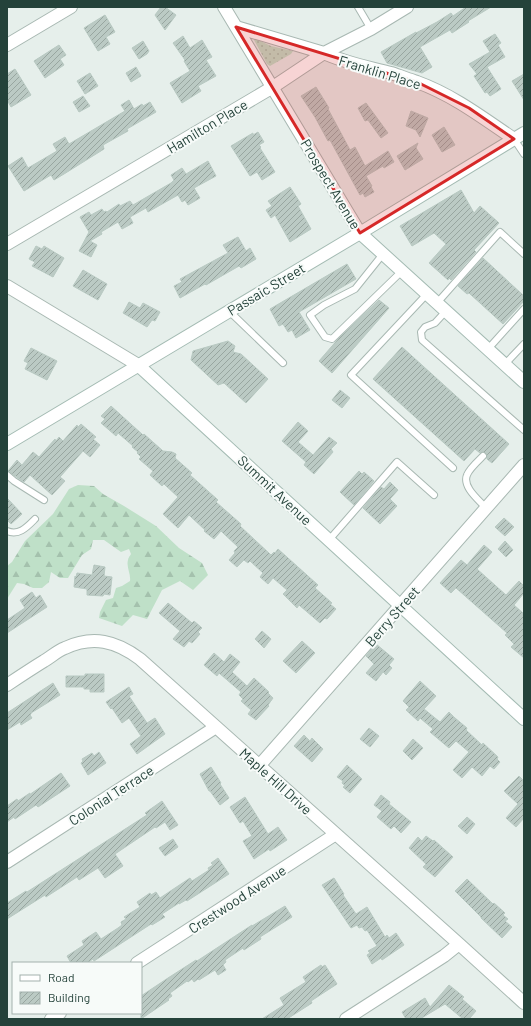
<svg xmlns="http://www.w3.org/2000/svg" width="531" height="1026" font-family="Barlow,sans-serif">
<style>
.grass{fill:url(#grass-dots)}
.forest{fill:url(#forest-firs)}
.building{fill:url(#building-hatch);stroke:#b8c9c2}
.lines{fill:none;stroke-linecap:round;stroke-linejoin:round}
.lane-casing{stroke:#a8b8b2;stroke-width:8}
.street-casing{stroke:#a8b8b2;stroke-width:14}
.secondary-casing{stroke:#a4bbb3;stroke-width:14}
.lane{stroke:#fff;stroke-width:6}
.street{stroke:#fff;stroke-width:12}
.secondary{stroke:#fff;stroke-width:12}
.marked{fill:#d62828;fill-opacity:0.2;stroke:#d62828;stroke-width:3;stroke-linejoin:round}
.labels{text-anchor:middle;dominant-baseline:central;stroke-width:4;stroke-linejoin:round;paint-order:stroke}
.street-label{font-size:14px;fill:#24423a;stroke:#f7fbf9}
</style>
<defs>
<pattern id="grass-dots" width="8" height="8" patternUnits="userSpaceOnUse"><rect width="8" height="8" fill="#bfe0c8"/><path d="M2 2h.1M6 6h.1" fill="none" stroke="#a4c1ad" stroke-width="1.8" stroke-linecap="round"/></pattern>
<pattern id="forest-firs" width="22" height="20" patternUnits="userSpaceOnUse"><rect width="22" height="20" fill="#bfe0c8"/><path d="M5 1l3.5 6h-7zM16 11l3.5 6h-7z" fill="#a4c1ad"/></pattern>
<pattern id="building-hatch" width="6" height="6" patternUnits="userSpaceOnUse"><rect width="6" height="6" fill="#bbcac4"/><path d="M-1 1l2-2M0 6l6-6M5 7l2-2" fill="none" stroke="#98a6a0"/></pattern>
</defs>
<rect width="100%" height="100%" fill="#e6efeb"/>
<path class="grass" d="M254,38L271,46L293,51L291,54L270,66L267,64L254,40Z"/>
<path class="forest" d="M78,485L94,486L103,494L124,506L156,526L179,548L202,563L208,575L193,590L180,581L162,590L147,619L133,615L122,626L99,618L100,612L106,600L113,598L116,588L122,586L130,581C131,574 126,567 128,560C128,558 130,556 131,554L129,549L121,552L104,540H93L91,549L82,555L68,578H60L51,572L49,582L42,588H33L24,584L17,583L7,599V566L12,562L25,541L53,514L69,489Z"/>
<path class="building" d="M161,7H165L176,15L165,30L155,15Z
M466,7H491L468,21L469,22L452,33L450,30L420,47L432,67L422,73L387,63L381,52L416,32V33L437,22L451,13L453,16Z
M105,15L115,32L106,37L110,44L98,51L84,28Z
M495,34L501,43L498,45L505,57L487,67L501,89L490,96L487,92L485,93L474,76L477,74L469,64L490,52L483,41Z
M183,36L190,48L202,40L212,57L206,60L216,76L198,86L201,91L182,103L170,83L190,71L184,61L185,60L173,43Z
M143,41L149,51L147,54L139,59L132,48Z
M59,45L66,55L60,59L64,65L45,78L34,61Z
M136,67L141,76L131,82L126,73Z
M15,69L31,95L11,107L7,100V74Z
M90,73L98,86L85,94L77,81Z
M524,74V100L512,81Z
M316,87L329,108L328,109L350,150L355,147L365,166L388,151L394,162L384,168L383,166L366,176L372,186L371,187L374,192L365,197L363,193L360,195L330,140L328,141L315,117L301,96Z
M83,96L90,106L79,112L73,102Z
M129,100L134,109L142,104L143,106L150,102L156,112L127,129L128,131L103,145L104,149L64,174L54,180L51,175L24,191L8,166L22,157L28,168L57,151L53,144L65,137L69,144L125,111L121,105Z
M366,103L388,133L381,138L368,120L365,121L358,108Z
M411,111L428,118L420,137L416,130L406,126Z
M444,127L455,145L442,152L432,135Z
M258,132L264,142L259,145L261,147L260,148L275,172L262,180L257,172L250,176L231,146L253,133V135Z
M418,143L416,148L423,159L405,170L397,156Z
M208,161L216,176L194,188L200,198L188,205L185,200L182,202L178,195L148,212L146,208L130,217L133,223L122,229L118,222L101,232L102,234L90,241L97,245L91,257L79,251L89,232L80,217L89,212L91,215L102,209L104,212L106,211L107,212L119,204L120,206L130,201L133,205L171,183L174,180L171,175L182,168L186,174Z
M290,187L301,204L298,206L311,229L290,242L275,215L271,218L266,210L272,206L268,201Z
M461,190L474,213L480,206L499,223L474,250L476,252L451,280L449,278L448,280L429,263L446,244L434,233L412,246L400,226Z
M238,237L246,251L250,248L256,259L241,268L239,266L206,285L205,284L180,298L174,286L182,282L180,279L228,253L223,245Z
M36,246L42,249L44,246L64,258L53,277L32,266L35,262L29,259Z
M483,258L524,296V301L503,324L469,293L467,294L458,286Z
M347,264L356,279L299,312L310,330L296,338L292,330L288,332L283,324L279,326L270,309Z
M83,270L107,284L98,300L73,286Z
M379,300L389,308L332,373L319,361L339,338Z
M129,302L140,308L143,303L160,312L155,321L152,320L147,327L123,313Z
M228,341L235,346L233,352L241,354L268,379L246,403L224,383L218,385L191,360L193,351Z
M402,347L509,444L492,463L487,459V455L486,453L482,452L480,453L475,449L464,461L373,379Z
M31,348L57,361L47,380L25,369L28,363L24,361Z
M340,390L350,398L342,408L332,400Z
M111,406L143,435L144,434L163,451L172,452L176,454L175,458L192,473L190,475L218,500L216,502L241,524L240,526L271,555L274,552L275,553L278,549L318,585L315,588L332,603L330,604L336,609L327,619L325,618L320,623L299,605L297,608L283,594L287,590L273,578L268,584L260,577L263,573L250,561L248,563L244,560L237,567L229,560L235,553L234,551L238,547L221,531L214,539L204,531L205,530L189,515L178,528L163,514L178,497L164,484L162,486L150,475L153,471L139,459L141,457L137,453L138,452L132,447L133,446L118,433L116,436L101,423L105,419L101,416Z
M298,422L308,431L298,442L313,455L329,437L337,443L331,449L333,452L314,474L304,465L306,462L282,441Z
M81,424L96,437L93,439L100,445L90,457L83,451L60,477L65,481L52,495L30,475L24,482L8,471L17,460L22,465L33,452L39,457L55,439L56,441L59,437L63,441L77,425L78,427Z
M359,471L362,474L364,472L374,481L354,505L340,492Z
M390,482L398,490L390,499L397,506L380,524L363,508L381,487L384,489Z
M7,498L22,514L11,524L7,520Z
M504,518L514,527L505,536L495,527Z
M505,541L513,550L506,557L498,549Z
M484,545L492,552L477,569L506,595L519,581L524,586V593L514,605L524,614V658L511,647L514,644L505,635L507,633L456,588L451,593L440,583L461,560L467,565Z
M94,565L105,567L104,576L112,577L110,595L104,594L103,596L87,595V589L74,587L75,576L76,577L77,573L92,575Z
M32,592L36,598L40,595L47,607L7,633V620L25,608L20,600Z
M168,603L192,623L194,621L202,628L198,632L200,634L192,643L189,641L184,647L173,639L180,631L159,613Z
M262,631L271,639L264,648L255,639Z
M302,641L315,653L296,673L283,661Z
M376,644L394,659L389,665L392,668L386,675L383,672L376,681L366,673L374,664L366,656Z
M214,653L224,662L230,654L240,662L232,672L247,686L254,678L269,692L268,693L273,698L268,705L269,706L256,720L248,714L251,710L241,701L243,699L239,695L241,692L219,673L217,676L204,665Z
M85,674H104V692H90V689H84V687H66V676H85Z
M420,681L436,696L424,709L440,722L449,712L455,718L467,728L466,730L482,745L483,743L498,757L497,759L500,762L494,769L490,766L482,776L472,767L462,778L453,770L469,752L456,741L449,748L430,732L433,729L420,718L418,721L406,710L409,707L403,701Z
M53,683L60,695L31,713V714L30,715L32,718L21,725L20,722L7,730V713Z
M129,687L133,694L129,696L147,723L155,718L165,734L137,754L130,744L141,736L129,718L122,723L112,708L111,709L106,702Z
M369,728L379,736L370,747L360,739Z
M304,735L310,741L312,738L323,749L312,762L294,746Z
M413,739L423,748L412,760L403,751Z
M99,752L106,763L88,775L81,763L83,761L82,759L92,753L94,756Z
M347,765L362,779L350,793L343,787L345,786L342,783L343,781L337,777Z
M211,767L221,783L220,784L229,798L220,805L210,791H209L200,774Z
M61,773L70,786L38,807L36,805L15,819L14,817L7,822V806L17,799L18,801L30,793L29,795Z
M519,776L524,781V818L516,827L506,818L518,804L504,791Z
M381,795L390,802L389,804L411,822L401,833L394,826L391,829L377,817L382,811L374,805Z
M245,797L268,834L278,827L287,840L270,851L269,849L254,859L243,841L252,836L243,821L240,823L230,807Z
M162,801L178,825L170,830L165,822L156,828L155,827L115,854L123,866L105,878L98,868L79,880L77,877L46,897L45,895L7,919V903L26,891L27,892L147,815L145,813Z
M467,817L475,824L467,834L458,826Z
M426,836L433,841L434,840L453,857L435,877L423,867L426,864L409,848L418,837L422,841Z
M173,839L178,847L165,856L159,848Z
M218,858L229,874L187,901L186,900L179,904V903L162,914L165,917L152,925L151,924L94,961L93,959L87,963H71L67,956L84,945L82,941L96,932L101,939L118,928L122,925L121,922L126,919L124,917L140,907L137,902L150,893L151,895L156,892L160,898L190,878L192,881L209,870L208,868L213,865L211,863Z
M334,878L344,894L343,895L356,914L367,907L385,937L387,935L389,938L396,933L404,945L382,960L381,958L372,964L367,955L370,953L368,951L377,946L367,930L365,931L362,927L359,928L357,925L351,928L322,885Z
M467,879L493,904L494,903L505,913L503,915L508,919L505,921L512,927L502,938L481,918V917L455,891Z
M285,906L292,917L260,937L261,939L244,950L243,948L225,960L226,962L223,965L226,970L218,975L215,970L199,980L198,979L194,982L192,979L188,982L187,981L170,993L172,996L168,999L169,1000L141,1019V996L168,978L196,960L197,961L252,925V926Z
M321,965L322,967L325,965L337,984L311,1001L312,1003L287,1019H262L284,1005L280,998L306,982L303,977Z
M449,985L464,997L462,999L476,1011L469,1019H463L445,1004L420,1019H406L402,1012L425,998L430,1007Z"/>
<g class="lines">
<g class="lane-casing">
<path id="lane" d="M358,7L371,29
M514,139L524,154
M383,254L355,289L324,305L310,315L325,337L332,339L402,271
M427,294L351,375L453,468
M437,303L500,232L524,254
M229,311L283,363
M446,311L435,323L425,327L421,332L422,340L524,430
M488,349L524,309
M505,364L524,344
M483,456C479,460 469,469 467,475C462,487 479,500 486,508
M7,475L14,481L44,500
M7,531C19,536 27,527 35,519
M329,540L397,462L434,495"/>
</g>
<g class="street-casing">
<path id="street" d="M224,7L360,233
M236,27L324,53C345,63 368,67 391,73C400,76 408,79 417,82C453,95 483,118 514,139
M7,45L71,7
M7,244L273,87L324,53L371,29L407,7
M7,286L138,365
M7,685C19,677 31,669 44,661C51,657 57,651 65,648C93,635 116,641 140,659L459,944L524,1003
M259,766L524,465
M7,862L216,727
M137,963L336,834
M51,1019L60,1013
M346,1019L444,956L459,944"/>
</g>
<g class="secondary-casing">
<path id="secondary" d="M360,233L524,382
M138,365L524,719
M7,444L360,233L524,133"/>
</g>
<use href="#lane" class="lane"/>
<use href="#street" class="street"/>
<use href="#secondary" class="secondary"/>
</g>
<path class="marked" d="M236,27L419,83L469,108L514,139L360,233Z"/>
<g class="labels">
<g class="street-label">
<text transform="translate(380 72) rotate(17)">Franklin Place</text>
<text transform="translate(207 126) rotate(-31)">Hamilton Place</text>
<text transform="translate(331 184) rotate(59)">Prospect Avenue</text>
<text transform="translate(266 289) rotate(-31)">Passaic Street</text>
<text transform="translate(275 490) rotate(43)">Summit Avenue</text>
<text transform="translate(392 616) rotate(-49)">Berry Street</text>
<text transform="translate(276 781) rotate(42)">Maple Hill Drive</text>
<text transform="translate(111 795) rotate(-33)">Colonial Terrace</text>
<text transform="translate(237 899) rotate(-33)">Crestwood Avenue</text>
</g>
</g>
<rect width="531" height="1026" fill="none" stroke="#24423a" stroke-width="16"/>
<rect x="12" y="962" width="130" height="52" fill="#f7fbf9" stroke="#a3b1ad"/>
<rect x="20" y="975" width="20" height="6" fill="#ffffff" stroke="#a3b1ad"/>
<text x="48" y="982" font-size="12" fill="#24423a">Road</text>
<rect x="20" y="992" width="20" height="12" fill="url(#building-hatch)" stroke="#a3b1ad"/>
<text x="48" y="1002" font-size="12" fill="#24423a">Building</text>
</svg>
